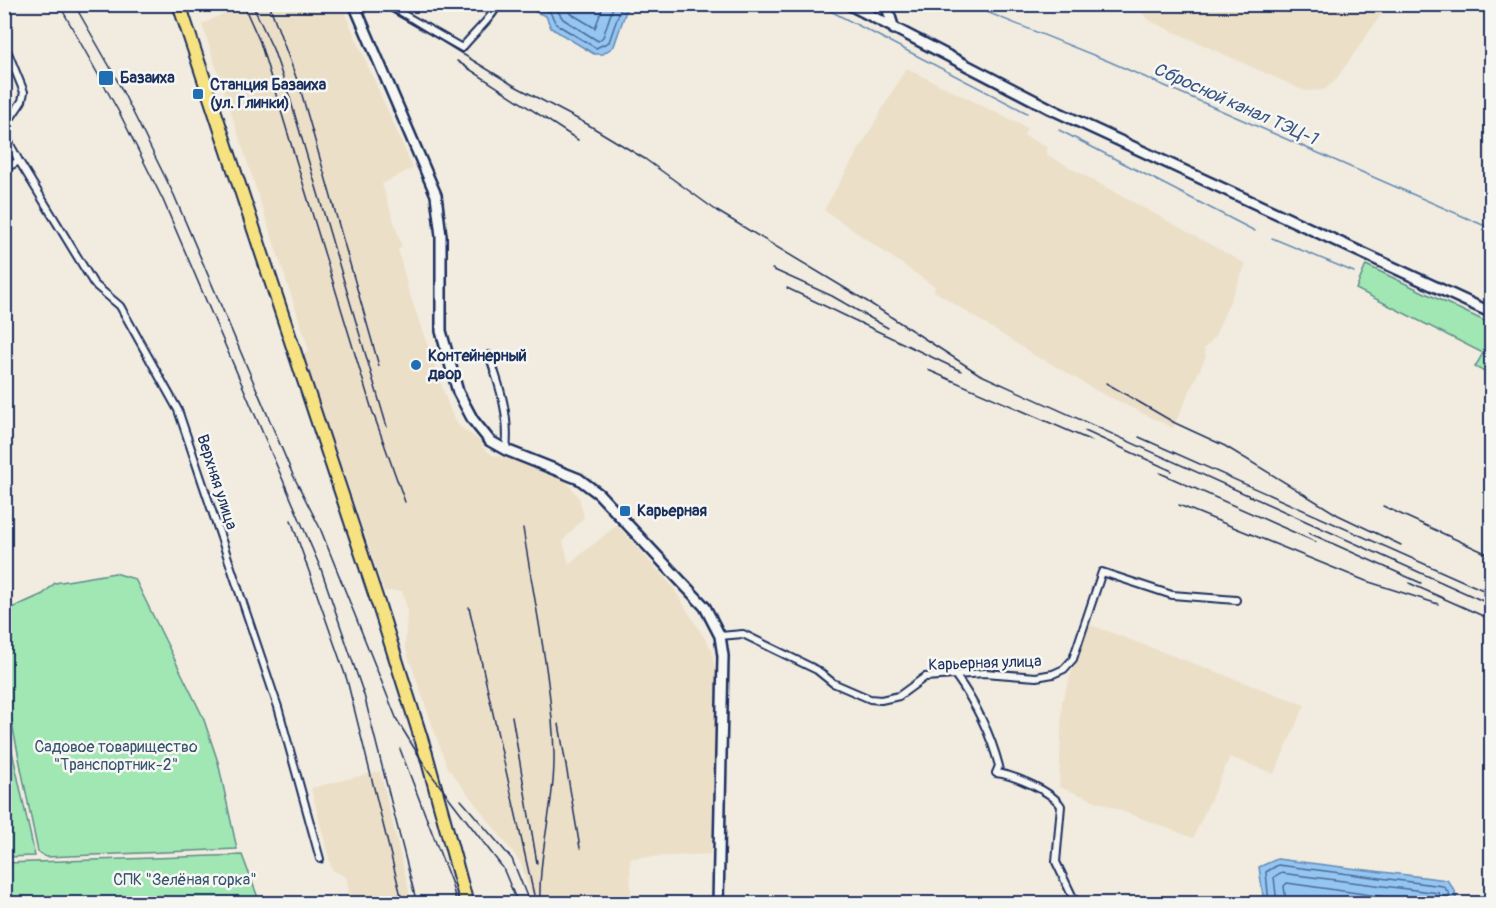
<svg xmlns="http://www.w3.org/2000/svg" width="1496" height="908" font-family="Pangolin,sans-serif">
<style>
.built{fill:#ecdfc8}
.green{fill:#a0e7b4;stroke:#5e8b89;stroke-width:1.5}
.water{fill:#95c6f1;stroke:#648ab6;stroke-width:1.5}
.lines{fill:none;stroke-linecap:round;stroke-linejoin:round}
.shore{stroke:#4c6b99;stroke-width:1.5}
.stream{stroke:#648ab6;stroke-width:1.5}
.street-casing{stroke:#1b2f5e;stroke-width:10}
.secondary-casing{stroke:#1b2f5e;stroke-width:14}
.highway-casing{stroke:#1b2f5e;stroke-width:16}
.street{stroke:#f6f6f2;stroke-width:6}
.secondary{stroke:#f6f6f2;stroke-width:9}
.highway{stroke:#f7e281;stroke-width:12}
.rail{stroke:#1b2f5e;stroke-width:1.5}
.poi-dot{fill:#1f6fb2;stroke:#f6f6f2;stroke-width:2}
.labels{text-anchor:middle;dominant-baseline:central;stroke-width:5;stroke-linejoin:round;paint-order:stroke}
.poi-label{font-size:16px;font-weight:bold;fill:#1b2f5e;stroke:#f6f6f2;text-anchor:start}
.street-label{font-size:16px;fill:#1b2f5e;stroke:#f6f6f2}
.park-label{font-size:16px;fill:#36546f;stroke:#f6f6f2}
.water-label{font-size:18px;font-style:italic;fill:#3a5583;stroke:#f6f6f2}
</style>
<rect width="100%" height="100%" fill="#f1ecdf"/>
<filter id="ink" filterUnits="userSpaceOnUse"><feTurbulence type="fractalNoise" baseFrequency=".0167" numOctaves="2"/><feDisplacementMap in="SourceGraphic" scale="12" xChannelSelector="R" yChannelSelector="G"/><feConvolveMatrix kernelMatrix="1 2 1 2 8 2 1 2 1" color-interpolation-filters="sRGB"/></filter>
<g filter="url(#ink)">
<path class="built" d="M337,4L343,9L413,168L382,184L402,247L398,249L409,292L450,410L458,425L481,442L483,448L493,455L530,464L568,483L579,498L584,517L563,541L569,564L617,525L672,586L712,650L717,686L711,854L630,858L631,903H533L521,863L447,767L405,647L407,609L402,591H384L303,354L309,350L202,24L223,14L220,5Z
M1132,5H1388L1334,82L1324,90L1305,91L1152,22Z
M906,68L1027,128L1024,135L1048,148L1046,153L1049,156L1246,264L1214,338L1204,349L1206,356L1173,428L1099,392L1043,359L1042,360L934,291L935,287L824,210Z
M1088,624L1305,705L1274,774L1230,757L1193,838L1059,787L1062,701Z
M380,771L412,903H351L346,877L332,870L311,788Z"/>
<path class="green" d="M1366,265L1491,324V375L1475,367L1483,353L1356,289Z
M115,573L135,579L203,717L218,762L237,849L46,857L38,852L5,689V611L43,594L55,583Z
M5,719L35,856L5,857Z
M242,855L260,903H5V863Z"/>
<path class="water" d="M530,5V4L628,5L614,46L603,54H594L551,28L546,16L530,10Z
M1277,859L1447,880L1455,891L1457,903H1264L1259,867Z"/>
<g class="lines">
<path class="shore" d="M536,4L550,12L556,24L596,48L609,42L622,4
M553,4L563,19L598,41L603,37L614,4
M566,4L570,13L595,28L604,4
M1269,904L1266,872L1278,865L1443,886L1449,893L1451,904
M1277,904L1274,877L1280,873L1439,893L1444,904
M1286,904L1284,886L1287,883L1434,904"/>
<path class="stream" d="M817,4L1027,113
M967,4L1108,61L1492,229
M1059,130L1255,231
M1272,238L1354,272"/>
<g class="street-casing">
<path id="street" d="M385,4L462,48C470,37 495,15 498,4
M4,43L24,92L22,101L4,128
M4,133L19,161L94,284L120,306L178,410L278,707L320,859
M4,169L19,161L17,158
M489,355C500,387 510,416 506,450
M720,636L743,634L817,670L833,683L870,699L881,700L899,696L925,677L985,673L1036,677L1053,674L1064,669L1073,659L1102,572L1172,595L1236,600
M956,676C976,704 990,732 999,766L996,773C1013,775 1052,791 1061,806L1056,862L1076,904"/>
</g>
<g class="secondary-casing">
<path id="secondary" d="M354,4L436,195L441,236V331L458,392L473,420L490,441L506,450L579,479L599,494L705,607L720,636L723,656L718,904
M848,4L1051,109L1492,313
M886,4L894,29"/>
</g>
<g class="highway-casing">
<path id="highway" d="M179,4L379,606L426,754L467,904"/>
</g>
<use href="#street" class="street"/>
<use href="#secondary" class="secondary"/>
<use href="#highway" class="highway"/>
<path class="rail" d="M59,4L120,114L163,200L321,569L364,695L417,904
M74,4L114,74L174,195L293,475L320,528L397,720L427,769L503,868L518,904
M243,4L260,42L372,410L405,502
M252,4L273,49L289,95L387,427
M269,4L300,88L379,366
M381,4L513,85L587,124L645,159L717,211L868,302L979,374L1492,605
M457,61L578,140
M772,269L832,296L888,328
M787,288L961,371
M928,370L1092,441
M1106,383L1175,423L1225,446L1338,515L1401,545
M1085,431L1172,471
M1139,437L1492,594
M1160,473L1316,542
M1179,505L1366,581L1438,604
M1383,506L1492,556
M291,520L347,680L403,904
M523,528C534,601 552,680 554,754C555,804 538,853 540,904
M1309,533L1421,583
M1409,583L1492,620
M469,607L534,895
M512,716L537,863
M559,724L580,848
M400,749L451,882L457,904
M461,800L512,859L530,904"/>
</g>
</g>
<g class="poi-dot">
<rect x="98" y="70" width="16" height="16" rx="3"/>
<rect x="192" y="88" width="12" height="12" rx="3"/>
<circle cx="416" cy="365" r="6"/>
<rect x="619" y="505" width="12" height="12" rx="3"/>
</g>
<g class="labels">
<g class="poi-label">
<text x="120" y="78">Базаиха</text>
<text x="210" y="85">Станция Базаиха<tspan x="210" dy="18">(ул. Глинки)</tspan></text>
<text x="428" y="356">Контейнерный<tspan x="428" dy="18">двор</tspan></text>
<text x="637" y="511">Карьерная</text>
</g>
<g class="street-label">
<text transform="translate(217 482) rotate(72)">Верхняя улица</text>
<text transform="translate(985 663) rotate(-2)">Карьерная улица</text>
</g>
<g class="park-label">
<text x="116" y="747">Садовое товарищество<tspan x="116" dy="18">"Транспортник-2"</tspan></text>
<text x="185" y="880">СПК "Зелёная горка"</text>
</g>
<g class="water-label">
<text transform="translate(1235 104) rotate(24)">Сбросной канал ТЭЦ-1</text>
</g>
</g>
<rect width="1496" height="908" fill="none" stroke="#f6f6f2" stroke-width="24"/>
<rect x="12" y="12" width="1472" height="884" fill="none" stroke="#1b2f5e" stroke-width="2" filter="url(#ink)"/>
</svg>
